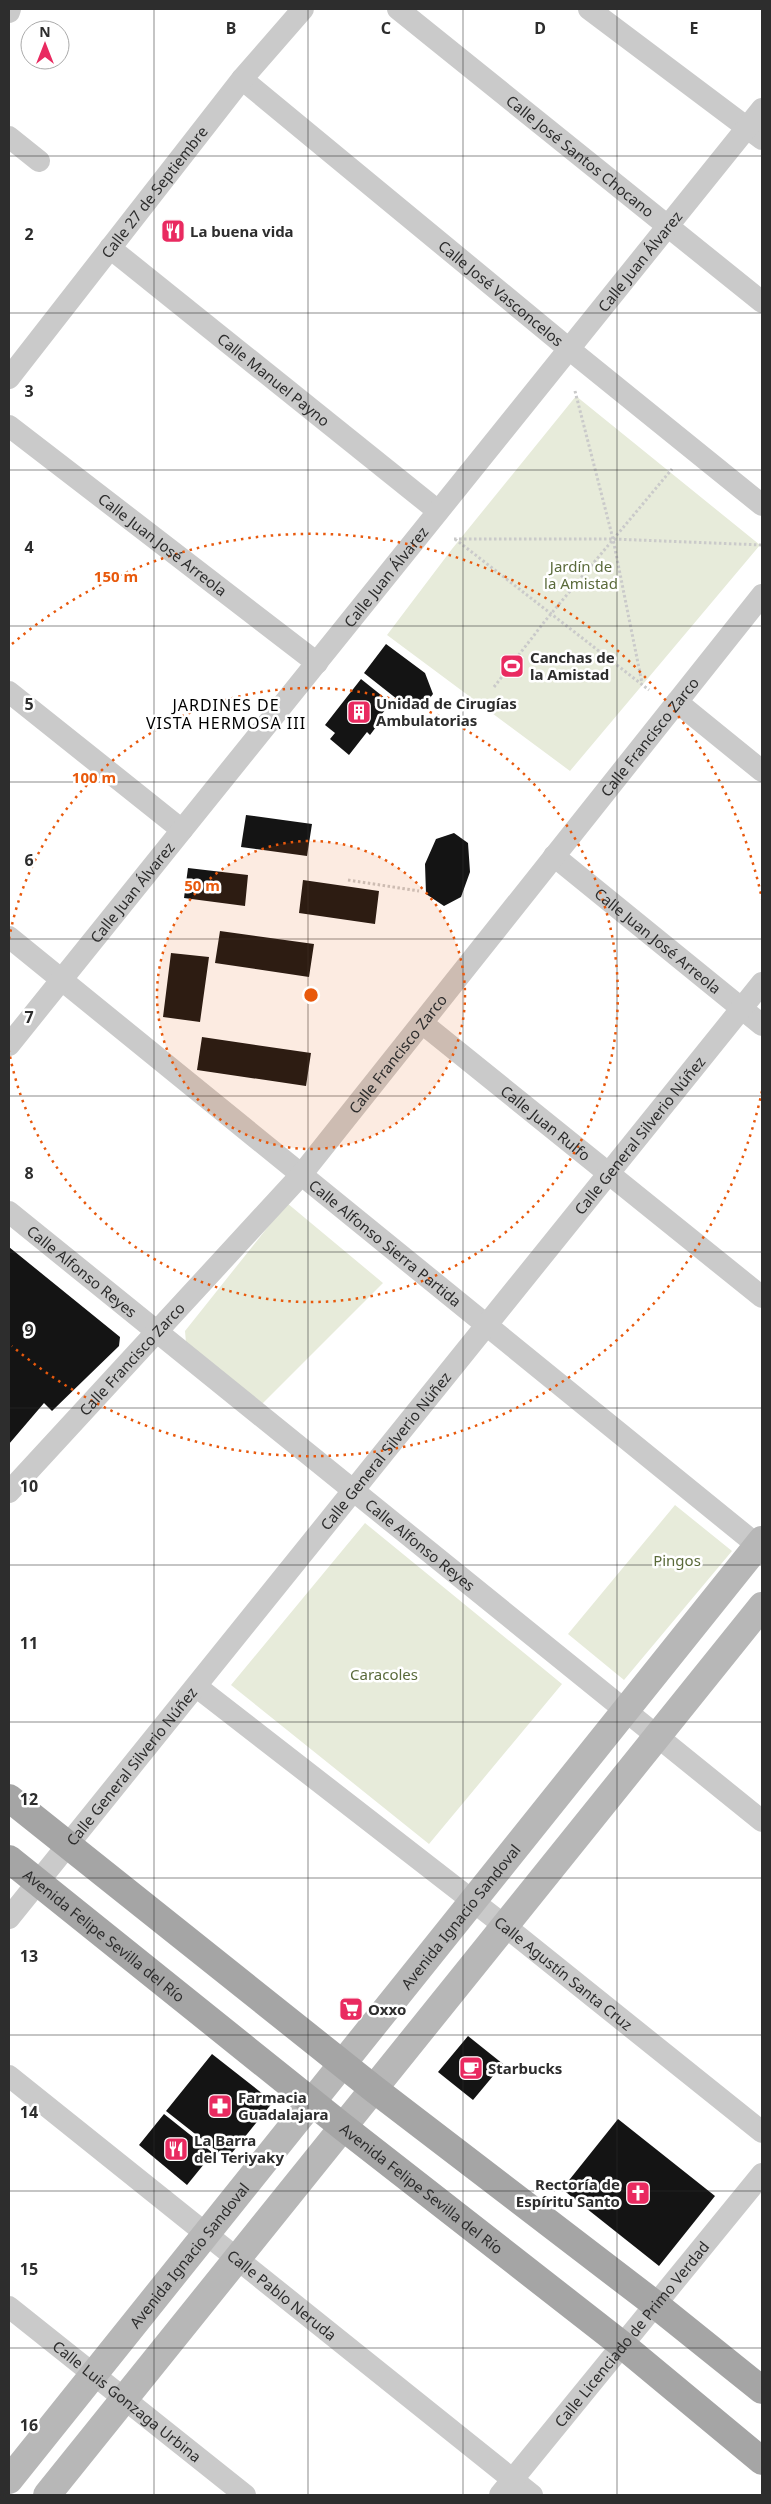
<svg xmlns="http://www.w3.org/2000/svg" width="771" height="2504" font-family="'Noto Sans',sans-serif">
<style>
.green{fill:#e7ebda}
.building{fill:#141414}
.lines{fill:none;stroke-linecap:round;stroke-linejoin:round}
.path{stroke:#cacaca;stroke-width:3;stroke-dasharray:2.5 2.5;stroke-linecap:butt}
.street{stroke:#cacaca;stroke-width:22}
.secondary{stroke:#b7b7b7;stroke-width:28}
.primary{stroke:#a5a5a5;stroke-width:28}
.grid{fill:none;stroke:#2d2d2d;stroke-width:1;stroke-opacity:0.55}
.ring{fill:none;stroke:#e8590c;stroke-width:2.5;stroke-dasharray:2.5 5}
.labels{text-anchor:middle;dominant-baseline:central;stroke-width:5;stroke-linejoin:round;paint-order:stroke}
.street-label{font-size:15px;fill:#2d2d2d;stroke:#fff}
.poi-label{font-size:15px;font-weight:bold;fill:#2d2d2d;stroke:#fff;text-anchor:start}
.park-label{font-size:15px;fill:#5a6a3a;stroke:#fff}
.neighbourhood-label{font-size:16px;letter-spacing:1px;fill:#000;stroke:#fff}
.grid-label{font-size:16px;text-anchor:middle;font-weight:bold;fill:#2d2d2d;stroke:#fff;stroke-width:5;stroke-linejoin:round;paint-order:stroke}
.centre{fill:#e8590c;stroke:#fff;stroke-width:2.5}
.ring-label{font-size:15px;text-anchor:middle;font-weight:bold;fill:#e8590c;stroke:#fff;stroke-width:5;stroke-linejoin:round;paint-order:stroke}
</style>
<rect width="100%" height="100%" fill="#fff"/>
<path class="green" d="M576,396L760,545L570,771L387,635L452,549Z
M287,1203L383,1283L260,1406L186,1343L185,1331Z
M675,1505L732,1551L624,1680L568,1634Z
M365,1523L562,1684L429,1844L231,1685Z"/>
<path class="building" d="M386,644L425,673L433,694L423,707L402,703L364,673Z
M361,679L391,703L376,721L379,723L370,735L367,732L349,755L330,739L335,733L325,725Z
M246,815L312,824L307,856L241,847Z
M454,833L468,843L470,872L461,897L444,906L426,894L425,864L436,839Z
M188,868L248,875L245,906L184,898Z
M303,880L379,891L375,924L299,913Z
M220,931L314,944L309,977L215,963Z
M171,953L209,957L200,1022L163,1017Z
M202,1037L311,1053L306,1086L197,1070Z
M9,1247L120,1337L119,1346L52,1411L44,1403L9,1444Z
M468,2036L503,2064L473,2100L438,2072Z
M212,2054L273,2102L227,2159L166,2111Z
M164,2114L213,2153L187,2185L139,2145Z
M618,2119L715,2196L659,2266L562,2189Z"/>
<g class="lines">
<path class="path" d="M575,391L613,539L642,683
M454,539H613L762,545
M455,539L649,690
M494,687L545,621L672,469
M348,880L419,891"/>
<g class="street">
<path id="s1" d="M398,9L762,302"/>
<path d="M589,9L762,139"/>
<path d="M9,12L10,9"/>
<path id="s2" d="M242,79L569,349L762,505"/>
<path d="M9,137L39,161"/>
<path id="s3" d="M110,248L438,511"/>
<path id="s4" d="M9,378L242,79L303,9"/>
<path id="s5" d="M9,426L317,663"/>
<path d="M9,692L182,830"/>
<path d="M677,702L762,771"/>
<path id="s6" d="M554,856L762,1025"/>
<path id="s7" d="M9,937L762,1549"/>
<path id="s8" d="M422,1023L762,1297"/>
<path id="s9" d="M9,1045L762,109"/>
<path id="s10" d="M9,1212L762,1821"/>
<path id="s11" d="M9,1492L301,1175L762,595"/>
<path id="s12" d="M197,1687L505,1926L762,2132"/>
<path id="s13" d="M9,1918L762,983"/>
<path id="s14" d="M9,2076L532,2495"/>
<path id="s15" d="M9,2307L245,2495"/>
<path id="s16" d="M500,2495L762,2174"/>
</g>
<g class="secondary">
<path id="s17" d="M9,2480L762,1540"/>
<path d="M47,2495L762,1606"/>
</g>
<g class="primary">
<path d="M9,1798L374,2089L656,2305L762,2390"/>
<path id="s18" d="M9,1859L343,2127L621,2344L762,2461"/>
</g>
</g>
<path class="grid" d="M154,9V2495M308,9V2495M463,9V2495M617,9V2495M9,156H762M9,313H762M9,470H762M9,626H762M9,782H762M9,939H762M9,1096H762M9,1252H762M9,1408H762M9,1565H762M9,1722H762M9,1878H762M9,2035H762M9,2191H762M9,2348H762"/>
<circle cx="311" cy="995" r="154" fill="#e8590c" fill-opacity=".12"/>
<g class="ring">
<circle cx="311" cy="995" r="154"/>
<path d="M9 939A307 307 0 1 1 9 1051"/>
<path d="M762 1091A461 461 0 0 1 12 1346M12 644A461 461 0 0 1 762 899"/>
</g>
<defs>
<g id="restaurant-square" transform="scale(1.25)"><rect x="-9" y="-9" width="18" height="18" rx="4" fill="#e92a60" stroke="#fff"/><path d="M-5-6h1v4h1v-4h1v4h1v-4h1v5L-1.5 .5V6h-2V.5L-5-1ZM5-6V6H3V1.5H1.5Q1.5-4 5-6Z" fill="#fff"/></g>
<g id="stadium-square" transform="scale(1.25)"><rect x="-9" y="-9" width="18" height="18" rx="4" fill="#e92a60" stroke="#fff"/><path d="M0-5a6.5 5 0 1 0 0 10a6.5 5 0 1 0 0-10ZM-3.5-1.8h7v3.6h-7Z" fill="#fff"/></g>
<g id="building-square" transform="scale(1.25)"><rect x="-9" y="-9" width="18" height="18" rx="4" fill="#e92a60" stroke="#fff"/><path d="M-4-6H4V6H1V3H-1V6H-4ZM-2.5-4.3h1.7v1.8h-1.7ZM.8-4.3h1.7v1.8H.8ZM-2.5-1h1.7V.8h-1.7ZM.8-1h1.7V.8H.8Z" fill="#fff"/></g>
<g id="supermarket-square" transform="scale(1.25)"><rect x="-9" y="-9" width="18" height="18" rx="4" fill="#e92a60" stroke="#fff"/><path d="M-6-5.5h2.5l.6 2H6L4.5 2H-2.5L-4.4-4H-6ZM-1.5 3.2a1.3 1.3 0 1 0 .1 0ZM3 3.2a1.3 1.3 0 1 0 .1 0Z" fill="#fff"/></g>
<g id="cafe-square" transform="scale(1.25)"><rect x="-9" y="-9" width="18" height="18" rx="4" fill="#e92a60" stroke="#fff"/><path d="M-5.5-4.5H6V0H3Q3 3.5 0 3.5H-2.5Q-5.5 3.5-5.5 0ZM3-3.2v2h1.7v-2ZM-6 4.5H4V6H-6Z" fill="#fff"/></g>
<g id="pharmacy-square" transform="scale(1.25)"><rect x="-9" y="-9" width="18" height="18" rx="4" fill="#e92a60" stroke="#fff"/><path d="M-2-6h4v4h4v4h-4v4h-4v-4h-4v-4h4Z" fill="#fff"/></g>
<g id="church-square" transform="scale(1.25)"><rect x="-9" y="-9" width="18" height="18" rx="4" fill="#e92a60" stroke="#fff"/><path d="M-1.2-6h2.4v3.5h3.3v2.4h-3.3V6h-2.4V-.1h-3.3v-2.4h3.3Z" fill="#fff"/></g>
</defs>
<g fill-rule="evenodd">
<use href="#restaurant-square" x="173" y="231"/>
<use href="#stadium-square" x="512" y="666"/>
<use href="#building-square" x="359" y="712"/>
<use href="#supermarket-square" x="351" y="2009"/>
<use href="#cafe-square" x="471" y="2068"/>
<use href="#pharmacy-square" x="220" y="2106"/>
<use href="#restaurant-square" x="176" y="2149"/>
<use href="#church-square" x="638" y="2193"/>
</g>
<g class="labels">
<g class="street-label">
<text stroke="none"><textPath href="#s1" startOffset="234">Calle José Santos Chocano</textPath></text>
<text stroke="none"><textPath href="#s4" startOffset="236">Calle 27 de Septiembre</textPath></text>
<text stroke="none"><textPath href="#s9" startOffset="1006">Calle Juan Álvarez</textPath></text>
<text stroke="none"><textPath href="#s2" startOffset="336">Calle José Vasconcelos</textPath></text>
<text stroke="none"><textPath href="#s3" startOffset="210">Calle Manuel Payno</textPath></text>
<text stroke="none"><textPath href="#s5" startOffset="194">Calle Juan José Arreola</textPath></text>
<text stroke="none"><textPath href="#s9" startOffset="601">Calle Juan Álvarez</textPath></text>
<text stroke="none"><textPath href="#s11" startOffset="991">Calle Francisco Zarco</textPath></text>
<text stroke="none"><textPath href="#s9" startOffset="196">Calle Juan Álvarez</textPath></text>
<text stroke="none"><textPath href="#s6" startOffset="134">Calle Juan José Arreola</textPath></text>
<text stroke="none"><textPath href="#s11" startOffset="586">Calle Francisco Zarco</textPath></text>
<text stroke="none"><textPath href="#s8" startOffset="159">Calle Juan Rulfo</textPath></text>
<text stroke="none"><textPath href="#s13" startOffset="1005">Calle General Silverio Núñez</textPath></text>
<text stroke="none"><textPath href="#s7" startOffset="485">Calle Alfonso Sierra Partida</textPath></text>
<text stroke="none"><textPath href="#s10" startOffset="94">Calle Alfonso Reyes</textPath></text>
<text stroke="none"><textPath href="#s11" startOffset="181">Calle Francisco Zarco</textPath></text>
<text stroke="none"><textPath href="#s13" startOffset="600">Calle General Silverio Núñez</textPath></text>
<text stroke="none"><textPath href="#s10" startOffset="529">Calle Alfonso Reyes</textPath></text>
<text stroke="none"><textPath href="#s13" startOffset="195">Calle General Silverio Núñez</textPath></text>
<text stroke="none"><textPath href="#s17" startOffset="722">Avenida Ignacio Sandoval</textPath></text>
<text stroke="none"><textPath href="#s18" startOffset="122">Avenida Felipe Sevilla del Río</textPath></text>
<text stroke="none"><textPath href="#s12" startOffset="465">Calle Agustín Santa Cruz</textPath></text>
<text stroke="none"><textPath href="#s18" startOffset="528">Avenida Felipe Sevilla del Río</textPath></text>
<text stroke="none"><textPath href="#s17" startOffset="288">Avenida Ignacio Sandoval</textPath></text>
<text stroke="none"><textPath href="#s14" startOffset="350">Calle Pablo Neruda</textPath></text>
<text stroke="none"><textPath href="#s16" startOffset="208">Calle Licenciado de Primo Verdad</textPath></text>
<text stroke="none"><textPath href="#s15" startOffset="151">Calle Luis Gonzaga Urbina</textPath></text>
</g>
<g class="poi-label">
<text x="190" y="231">La buena vida</text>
<text x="530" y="657">Canchas de<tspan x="530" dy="17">la Amistad</tspan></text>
<text x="376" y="703">Unidad de Cirugías<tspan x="376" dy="17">Ambulatorias</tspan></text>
<text x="368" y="2009">Oxxo</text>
<text x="488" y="2068">Starbucks</text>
<text x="238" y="2097">Farmacia<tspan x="238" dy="17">Guadalajara</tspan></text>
<text x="194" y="2140">La Barra<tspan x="194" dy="17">del Teriyaky</tspan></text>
<text x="620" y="2184" text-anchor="end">Rectoría de<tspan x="620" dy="17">Espíritu Santo</tspan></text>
</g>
<g class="park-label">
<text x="581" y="566">Jardín de<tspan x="581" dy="17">la Amistad</tspan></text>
<text x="677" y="1560">Pingos</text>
<text x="384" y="1674">Caracoles</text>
</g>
<g class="neighbourhood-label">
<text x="226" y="705">JARDINES DE<tspan x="226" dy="18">VISTA HERMOSA III</tspan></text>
</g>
</g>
<g class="grid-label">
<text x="231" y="34">B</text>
<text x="386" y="34">C</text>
<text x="540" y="34">D</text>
<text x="694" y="34">E</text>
<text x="29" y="240">2</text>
<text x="29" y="397">3</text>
<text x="29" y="553">4</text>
<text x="29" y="710">5</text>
<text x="29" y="866">6</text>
<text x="29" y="1023">7</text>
<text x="29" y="1179">8</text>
<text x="29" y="1336">9</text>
<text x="29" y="1492">10</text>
<text x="29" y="1649">11</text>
<text x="29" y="1805">12</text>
<text x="29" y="1962">13</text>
<text x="29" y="2118">14</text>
<text x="29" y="2275">15</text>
<text x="29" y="2431">16</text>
</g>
<circle cx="311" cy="995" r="8" class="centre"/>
<g class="ring-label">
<text x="116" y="582">150 m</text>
<text x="94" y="783">100 m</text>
<text x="202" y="891">50 m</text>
</g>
<rect width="771" height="2504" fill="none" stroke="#2d2d2d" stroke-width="20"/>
<g transform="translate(45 45)"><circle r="24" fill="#ffffff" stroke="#ababab"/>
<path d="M0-4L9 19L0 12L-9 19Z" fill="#e92a60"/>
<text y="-8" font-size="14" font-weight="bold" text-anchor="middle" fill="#2d2d2d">N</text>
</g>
</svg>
